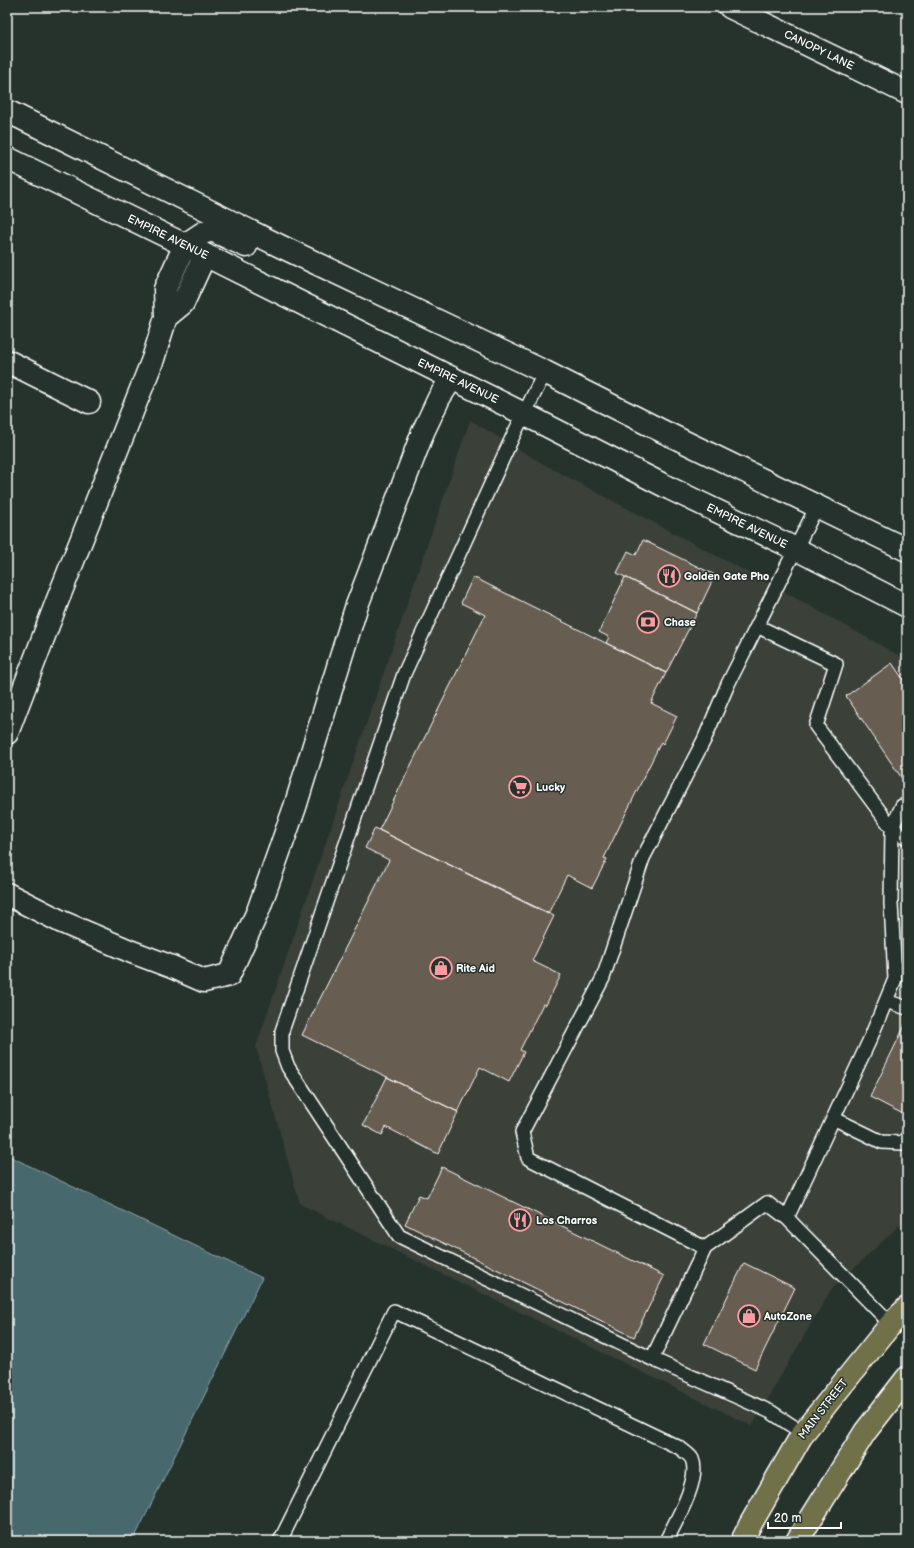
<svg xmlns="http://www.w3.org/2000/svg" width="914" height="1548" font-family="'Balsamiq Sans',sans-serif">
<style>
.built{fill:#3a4038}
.water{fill:#47686d;stroke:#91a4a7}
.building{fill:#675d51;stroke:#fff}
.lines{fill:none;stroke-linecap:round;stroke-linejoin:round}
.lane-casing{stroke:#fff;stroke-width:16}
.street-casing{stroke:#fff;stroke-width:25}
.secondary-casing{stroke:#fff;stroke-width:25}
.primary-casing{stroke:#fff;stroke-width:25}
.lane{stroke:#26332d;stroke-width:13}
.street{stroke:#26332d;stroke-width:22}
.secondary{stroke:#26332d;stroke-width:22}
.primary{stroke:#6f704a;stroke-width:22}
.labels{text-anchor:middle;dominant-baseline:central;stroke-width:3;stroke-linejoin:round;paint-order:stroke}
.street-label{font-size:11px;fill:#fff;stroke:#26332d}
.poi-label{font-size:11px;font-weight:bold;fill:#fff;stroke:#26332d;text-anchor:start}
</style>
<rect width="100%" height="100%" fill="#26332d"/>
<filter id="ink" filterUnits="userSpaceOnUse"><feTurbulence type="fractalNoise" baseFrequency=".025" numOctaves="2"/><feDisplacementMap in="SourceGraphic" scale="8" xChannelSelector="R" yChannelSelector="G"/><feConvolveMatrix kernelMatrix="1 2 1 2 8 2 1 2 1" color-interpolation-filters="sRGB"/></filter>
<g filter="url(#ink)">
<path class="built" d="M470,420L545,465L783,591L907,660V1218L830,1291L752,1426L300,1204L256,1047Z"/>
<path class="water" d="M7,1155L262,1278L133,1541H7Z"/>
<path class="building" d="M643,540L715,575L697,613L617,573L628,551L636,555Z
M473,577L666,673L651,703L677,716L663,744L661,742L604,858L607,859L592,888L567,875L548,914L379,830L485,615L461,603Z
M625,577L697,613L666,673L606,643L609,637L599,632Z
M892,663L907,685V781L905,783L846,696Z
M375,828L554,916L532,961L561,975L546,1005L543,1004L520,1050L524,1052L509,1082L480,1067L458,1112L302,1035L389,860L365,848Z
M906,1023L907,1024V1116L870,1097Z
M387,1077L458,1112L438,1154L386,1127L382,1135L363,1125Z
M442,1167L664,1276L634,1337L405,1224L419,1195L427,1198Z
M744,1263L795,1288L755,1369L704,1344Z"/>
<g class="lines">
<g class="lane-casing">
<path id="lane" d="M545,372L512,438L404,674L282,1031V1051L288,1067L399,1236L652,1359L771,1412L803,1433
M817,506L728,684L704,740L643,858L603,978L522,1132L528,1158L705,1248L767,1203L787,1218L891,1324
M757,626L836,664L816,726L892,828L907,838
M886,1001L907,1008
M833,1118L882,1142L902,1143L907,1138
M787,1218L871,1037L895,979L891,903L892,828L902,806L907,805
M652,1359L705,1248
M280,1541L394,1311L680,1448C683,1451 690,1455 692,1459C701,1479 675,1523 666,1541"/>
</g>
<g class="street-casing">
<path id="street" d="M730,7L907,93
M166,317L183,303L205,255
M7,361L89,402
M7,733L58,599L153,359L166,317L165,289L185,245
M7,894L62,922L132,952L172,967L204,981L229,975L258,911L295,807L356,608L423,432L439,398L452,378"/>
</g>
<g class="secondary-casing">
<path id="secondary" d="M7,111L280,246L545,372L660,430L907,550
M7,158L205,255L524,414L671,489L796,549L907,606
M185,245L203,233L212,230L246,246"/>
</g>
<g class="primary-casing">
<path id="primary" d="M742,1541L750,1525L803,1433L891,1324L907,1308
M797,1541L865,1432L907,1378"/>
</g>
<use href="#lane" class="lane"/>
<use href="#street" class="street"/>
<use href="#secondary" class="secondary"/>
<use href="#primary" class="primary"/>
</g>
</g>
<defs>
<g id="restaurant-ring" transform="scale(1.15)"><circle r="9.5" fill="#26332d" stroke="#ff9aa2" stroke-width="1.5"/><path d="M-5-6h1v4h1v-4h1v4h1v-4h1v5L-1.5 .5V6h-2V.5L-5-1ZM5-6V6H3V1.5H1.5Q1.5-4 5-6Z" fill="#ff9aa2"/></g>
<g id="bank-ring" transform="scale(1.15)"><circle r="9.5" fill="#26332d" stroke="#ff9aa2" stroke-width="1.5"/><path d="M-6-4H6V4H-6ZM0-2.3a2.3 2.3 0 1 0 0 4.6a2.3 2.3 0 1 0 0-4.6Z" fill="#ff9aa2"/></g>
<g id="supermarket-ring" transform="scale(1.15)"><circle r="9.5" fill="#26332d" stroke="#ff9aa2" stroke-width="1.5"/><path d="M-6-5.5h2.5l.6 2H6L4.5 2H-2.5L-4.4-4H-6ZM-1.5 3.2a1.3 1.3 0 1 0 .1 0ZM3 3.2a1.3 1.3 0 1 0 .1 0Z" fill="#ff9aa2"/></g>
<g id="shop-ring" transform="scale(1.15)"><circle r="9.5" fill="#26332d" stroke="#ff9aa2" stroke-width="1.5"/><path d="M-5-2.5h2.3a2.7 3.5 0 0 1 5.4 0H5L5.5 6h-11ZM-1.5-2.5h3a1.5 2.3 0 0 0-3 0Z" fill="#ff9aa2"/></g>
</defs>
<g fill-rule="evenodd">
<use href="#restaurant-ring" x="669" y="576"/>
<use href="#bank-ring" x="648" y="622"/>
<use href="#supermarket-ring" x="520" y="787"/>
<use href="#shop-ring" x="441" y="968"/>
<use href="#restaurant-ring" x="520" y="1220"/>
<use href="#shop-ring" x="749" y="1316"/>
</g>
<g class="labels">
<g class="street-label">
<text transform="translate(819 50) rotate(26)">CANOPY LANE</text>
<text transform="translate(168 237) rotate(26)">EMPIRE AVENUE</text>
<text transform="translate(458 381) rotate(26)">EMPIRE AVENUE</text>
<text transform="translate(747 526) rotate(26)">EMPIRE AVENUE</text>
<text transform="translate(823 1409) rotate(-52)">MAIN STREET</text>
</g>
<g class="poi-label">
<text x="684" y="576">Golden Gate Pho</text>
<text x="664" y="622">Chase</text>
<text x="536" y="787">Lucky</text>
<text x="456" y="968">Rite Aid</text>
<text x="536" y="1220">Los Charros</text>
<text x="764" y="1316">AutoZone</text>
</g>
</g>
<rect width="914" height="1548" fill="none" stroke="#26332d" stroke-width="24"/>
<rect x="12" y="12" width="890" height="1524" fill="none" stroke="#fff" stroke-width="1.5" filter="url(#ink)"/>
<path d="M768 1522v6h73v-6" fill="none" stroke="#ffffff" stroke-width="2"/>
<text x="774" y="1522" font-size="12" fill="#ffffff" stroke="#26332d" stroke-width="3" paint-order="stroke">20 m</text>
</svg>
